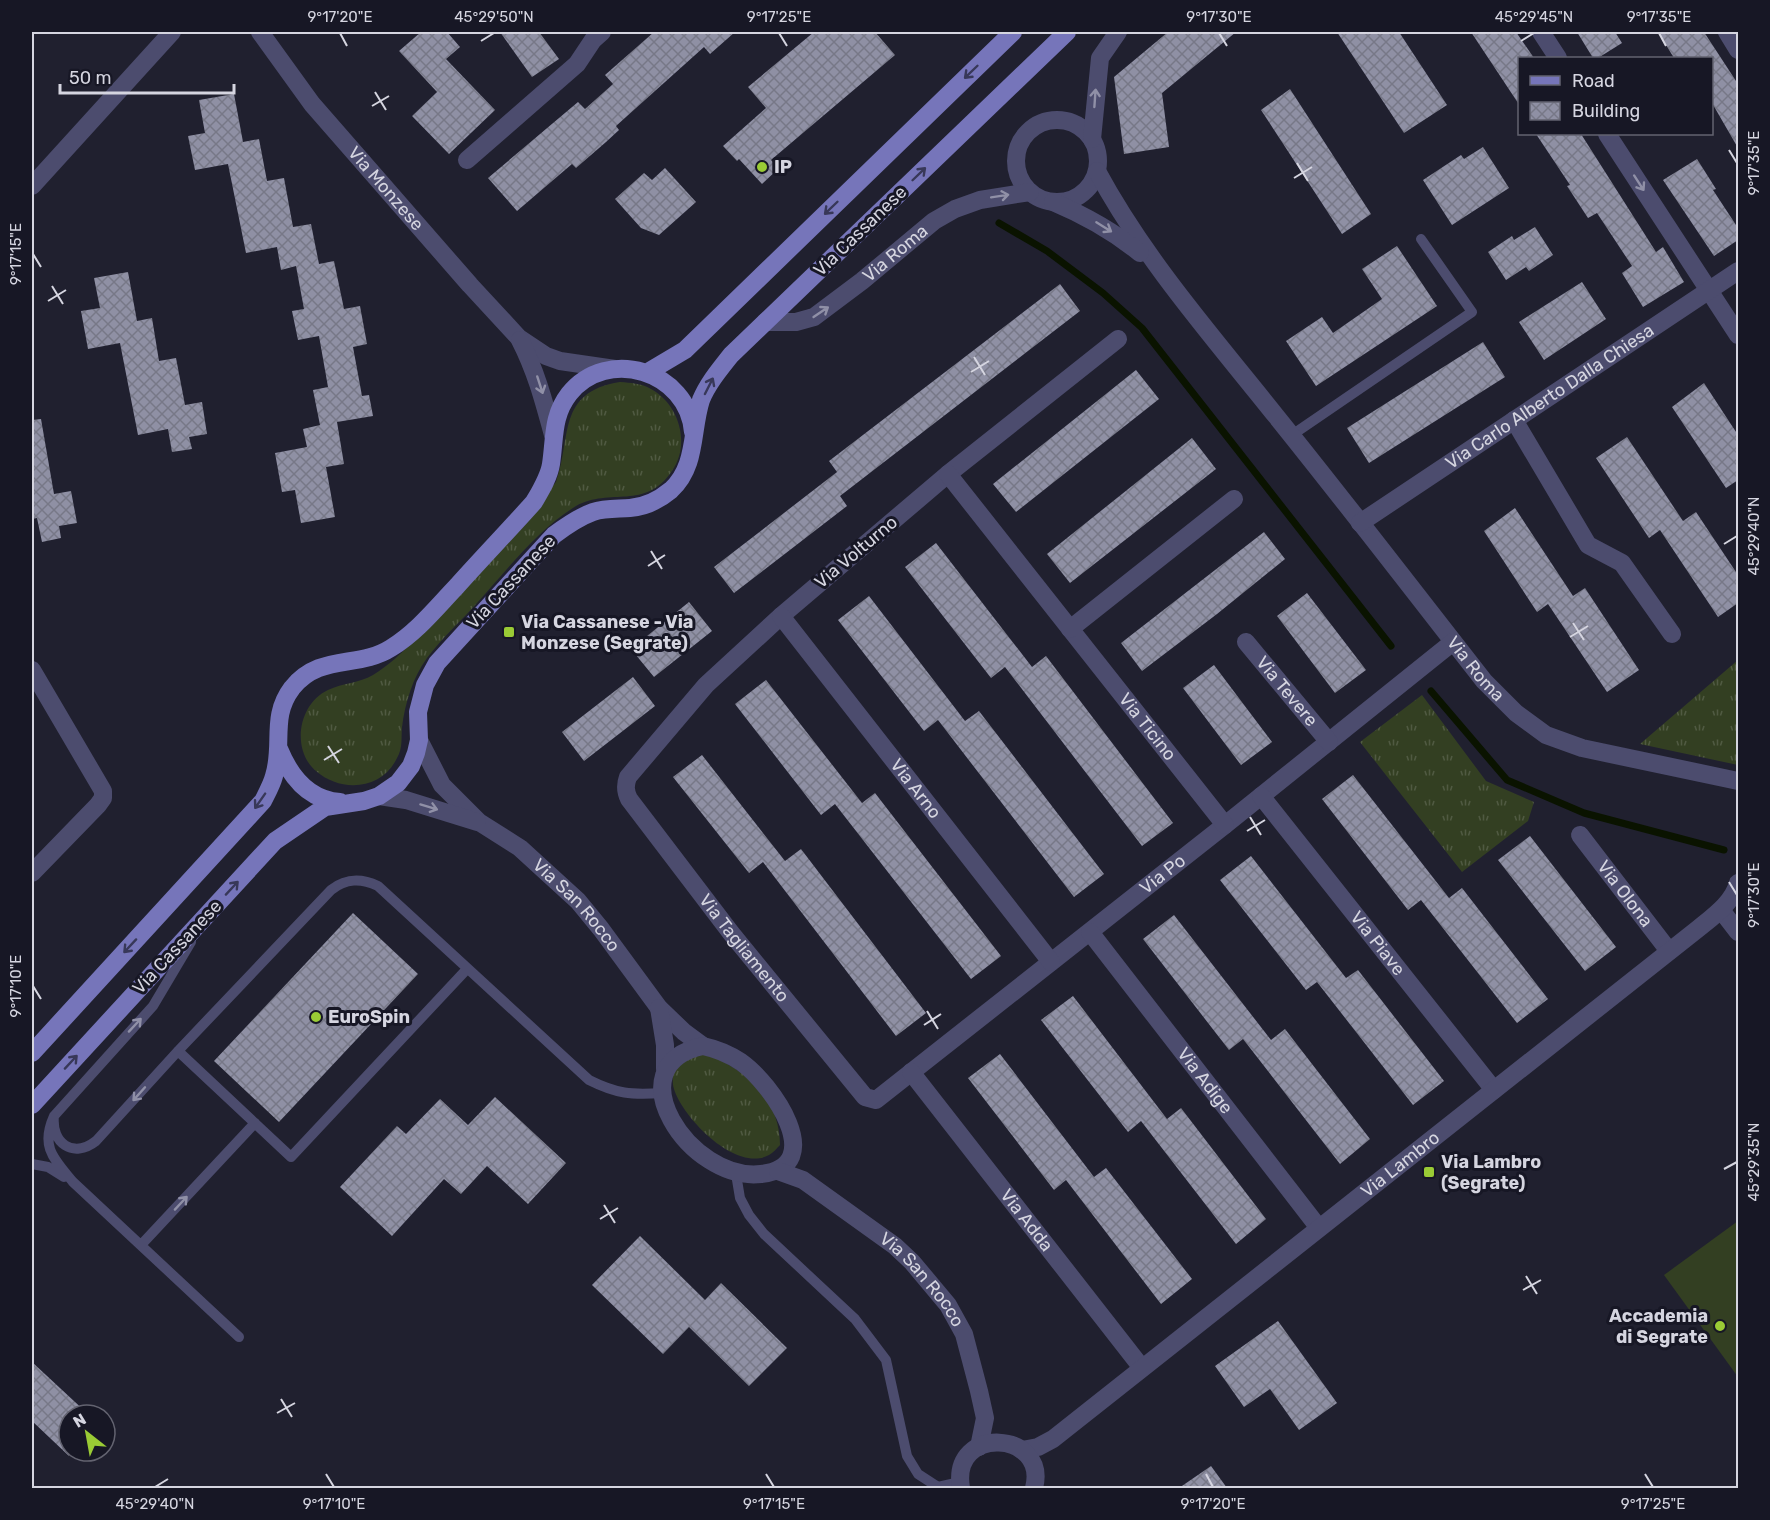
<svg xmlns="http://www.w3.org/2000/svg" width="1770" height="1520" font-family="Rubik,sans-serif">
<style>
.grass{fill:url(#grass-tufts)}
.garden{fill:#333f22}
.lines{fill:none;stroke-linecap:round;stroke-linejoin:round}
.stream{stroke:#0a1300;stroke-width:7}
.building{fill:url(#building-cross-hatch)}
.service{stroke:#4c4c6e;stroke-width:10}
.minor{stroke:#4c4c6e;stroke-width:18}
.primary{stroke:#7675ba;stroke-width:18}
.oneway{stroke:#383859}
.oneway2{stroke:#9090a7}
.ticks{fill:none;stroke:#d5d5e0;stroke-width:2}
.poi-dot{fill:#9acb35;stroke:#171725;stroke-width:2}
.labels{text-anchor:middle;dominant-baseline:central;stroke-width:6;stroke-linejoin:round;paint-order:stroke}
.poi-label{font-size:18px;font-weight:bold;fill:#d5d5e0;stroke:#171725;text-anchor:start}
.street-label{font-size:18px;fill:#d5d5e0;stroke:#171725}
.neatline{fill:none;stroke:#d5d5e0;stroke-width:2}
.ticks-label{font-size:15px;text-anchor:middle;fill:#d5d5e0}
</style>
<defs>
<pattern id="grass-tufts" width="24" height="20" patternUnits="userSpaceOnUse" patternTransform="scale(1.5)"><rect width="24" height="20" fill="#333f22"/><path d="M3 7l-1-3M5 7V3M7 7l1-3M15 17l-1-3M17 17v-4M19 17l1-3" fill="none" stroke="#505a42"/></pattern>
<pattern id="building-cross-hatch" width="8" height="8" patternUnits="userSpaceOnUse" patternTransform="scale(1.5)"><rect width="8" height="8" fill="#8f90a4"/><path d="M0 0l8 8M0 8l8-8" fill="none" stroke="#777887"/></pattern>
</defs>
<rect width="100%" height="100%" fill="#20202f"/>
<path class="grass" d="M620,382C631,383 641,383 651,389C679,404 691,444 672,471C645,511 610,487 576,506C537,530 508,569 477,603C461,621 442,638 427,658C413,677 405,703 402,727C401,738 403,748 397,758C382,790 341,793 316,771C291,750 298,704 328,690C343,683 359,683 373,675C389,665 401,654 413,641C461,589 512,538 556,482C572,438 556,392 620,382Z
M1738,660V765L1640,744Z
M1422,695L1486,781L1534,802L1528,821L1462,872L1360,742Z
M698,1051C742,1066 780,1096 780,1145C777,1148 773,1153 769,1155C736,1173 683,1118 674,1089C672,1083 673,1076 673,1070Z"/>
<path class="garden" d="M1738,1221V1377L1664,1275Z"/>
<g class="lines">
<path class="stream" d="M999,223L1047,251L1103,293L1142,328L1391,646
M1431,691L1507,780L1584,813L1724,850"/>
</g>
<path class="building" d="M421,32H447L460,47L446,59L495,110L449,154L412,116L437,92L399,51Z
M500,32H539L559,59L532,77Z
M654,32H735L710,54L704,47L616,126L619,130L606,142L576,168L572,164L517,211L488,178L578,102L585,109L613,84L605,75Z
M814,32H875L895,55L771,160L779,168L762,184L739,159L737,161L723,146L766,108L748,87Z
M1168,32H1236L1162,93L1169,147L1124,154L1114,77Z
M1337,32H1399L1447,105L1404,133Z
M1471,32H1516L1534,58H1520V106Z
M1577,32H1615L1622,43L1598,58H1593Z
M1658,32H1704L1738,84V148L1712,103V58H1674Z
M1290,89L1371,214L1342,234L1261,110Z
M234,94L243,142L259,139L267,181L284,178L293,227L311,224L319,264L334,261L344,309L360,306L367,344L353,347L362,396L369,395L373,416L337,422L344,464L326,467L335,517L301,523L295,490L282,492L275,453L307,447L303,429L320,425L313,390L328,387L319,336L298,340L292,311L304,309L296,266L281,270L277,247L246,253L228,164L195,170L188,136L205,133L199,100Z
M1536,134H1581L1656,252L1663,247L1684,282L1643,307L1622,273L1632,266L1597,213L1588,218L1567,186L1570,185Z
M1483,147L1509,188L1452,225L1423,180L1461,155L1464,159Z
M1697,159L1716,189L1713,190L1738,228V240L1714,256L1663,180Z
M665,168L696,202L659,235L641,228L615,199L644,173L652,180Z
M1535,227L1553,255L1529,271L1526,267L1506,280L1488,252L1512,236L1514,240Z
M1397,246L1437,306L1316,386L1286,341L1322,317L1333,333L1382,299L1362,269Z
M128,272L137,321L152,318L159,361L176,358L185,405L202,402L207,434L189,437L192,449L172,452L168,429L138,435L120,343L88,349L81,311L100,308L94,278Z
M1582,282L1606,319L1544,360L1519,322Z
M1060,284L1080,311L840,496L847,506L734,593L714,567L837,472L829,461Z
M1483,342L1505,377L1369,463L1347,428Z
M1136,370L1159,399L1016,512L993,484Z
M1704,383L1738,435V480L1726,488L1672,407Z
M41,419L54,494L71,491L77,523L59,526L61,538L42,542L37,518L32,519V420Z
M1627,437L1683,521L1696,512L1738,575V603L1718,617L1660,530L1649,538L1596,458Z
M1192,438L1216,469L1070,583L1047,554Z
M1515,508L1573,596L1585,588L1639,670L1607,692L1548,604L1537,612L1484,531Z
M1264,532L1285,559L1217,614L1142,671L1121,643Z
M936,543L1032,667L1046,656L1173,823L1142,846L1005,667L991,678L905,567Z
M1307,593L1366,670L1335,693L1277,616Z
M869,596L965,721L979,711L1104,874L1074,897L938,720L924,731L838,620Z
M689,602L712,631L654,677L631,649Z
M1214,665L1272,742L1241,765L1183,688Z
M633,677L655,706L584,761L562,732Z
M766,680L862,803L875,793L1001,956L971,979L835,804L821,815L735,704Z
M702,755L785,861L801,849L926,1013L896,1036L763,862L749,873L673,777Z
M1353,775L1449,898L1462,888L1548,999L1517,1023L1421,900L1408,910L1322,799Z
M1530,836L1616,947L1585,971L1498,860Z
M1251,856L1346,978L1358,970L1444,1081L1413,1105L1317,982L1306,990L1220,880Z
M353,913L418,974L279,1122L214,1061Z
M1174,915L1271,1040L1285,1029L1370,1139L1340,1164L1243,1039L1229,1050L1143,939Z
M1073,996L1167,1119L1181,1108L1266,1219L1236,1244L1141,1121L1128,1132L1041,1020Z
M1000,1054L1094,1177L1106,1168L1192,1279L1161,1304L1066,1180L1054,1190L968,1078Z
M495,1097L566,1163L528,1204L487,1166L461,1194L444,1179L392,1236L340,1187L397,1126L406,1134L440,1099L468,1125Z
M640,1236L705,1300L721,1283L787,1348L749,1386L689,1327L663,1354L592,1285Z
M1278,1321L1337,1403L1299,1430L1270,1389L1244,1407L1215,1366Z
M32,1362L89,1415H69V1456L32,1421Z
M1211,1466L1227,1488H1179Z"/>
<g class="lines">
<path class="service" d="M1292,435L1472,312L1421,239
M191,942L153,1006L54,1116C40,1147 54,1159 73,1182L239,1337
M178,1051L291,1157L467,969
M54,1116C51,1143 73,1159 96,1141L178,1051L331,890C346,878 361,878 378,886L589,1080C617,1094 631,1095 662,1093
M32,1164L48,1167L64,1177
M736,1174L740,1198L749,1215L764,1234L855,1319L886,1360L907,1456L918,1474L938,1487L960,1482
M141,1245L255,1123"/>
<g class="minor">
<path id="s1" d="M260,32L312,104L470,285L519,338L546,356L560,361L615,369"/>
<path d="M1541,32L1558,58"/>
<path d="M1727,32L1738,50"/>
<circle cx="1057" cy="161" r="41"/>
<path d="M1607,134L1738,335"/>
<path d="M1092,139L1100,58L1118,32"/>
<path d="M467,160L577,64L593,40L602,32"/>
<path id="s2" d="M1097,171C1145,260 1213,337 1276,416C1347,504 1415,593 1484,681L1516,713L1546,735L1582,748L1738,781"/>
<path d="M32,186L172,32"/>
<path d="M1053,202C1084,215 1113,231 1140,253"/>
<path id="s3" d="M765,322H796L814,317L862,281L934,221L955,209L980,200L1030,192"/>
<path id="s4" d="M1118,339L948,474L781,616L706,685L628,777C625,785 625,791 629,799L731,933L865,1097L876,1100L1225,825L1453,642"/>
<path d="M520,340C536,371 544,402 553,435"/>
<path d="M1514,420L1588,545L1622,563L1672,634"/>
<path id="s5" d="M948,474L1225,825"/>
<path id="s6" d="M1360,523L1738,271"/>
<path id="s7" d="M781,616L1051,962"/>
<path d="M1070,629L1234,499"/>
<path id="s8" d="M1246,642L1329,742"/>
<path d="M32,670L103,791V798L98,805L32,873"/>
<path id="s9" d="M419,740L442,785L479,822L520,848L578,901L601,929L659,1008L684,1032L703,1046"/>
<path d="M379,796L406,800L477,822"/>
<path id="s10" d="M1261,796L1494,1090"/>
<path id="s11" d="M1580,835L1669,951"/>
<path d="M1721,910L1738,932"/>
<path id="s12" d="M1090,932L1319,1228"/>
<path d="M659,1008L665,1045V1069"/>
<path d="M703,1046C717,1049 729,1054 741,1062C771,1083 830,1166 761,1174C690,1182 613,1065 703,1046Z"/>
<path id="s13" d="M911,1072L1142,1368"/>
<path id="s14" d="M778,1171L803,1180L895,1246L912,1262L948,1305L964,1334L979,1391L985,1418L979,1447"/>
<path id="s15" d="M1022,1450L1038,1447L1053,1439L1699,928C1715,915 1733,902 1738,883"/>
<path d="M961,1488C950,1424 1049,1431 1034,1488"/>
</g>
<path class="primary" d="M648,372L685,350L1013,32
M279,749C290,776 308,800 340,802
M32,1053L263,801C267,793 272,784 274,776C284,744 270,717 292,688C320,653 358,669 391,648C417,632 436,608 457,586C483,557 509,530 534,502C541,490 549,477 551,464C555,438 552,416 569,394C607,346 688,371 693,432
M32,1105L275,841L325,807L364,801L379,796L398,783L411,766L416,753L419,740L418,712L425,685L437,663L554,535C566,526 579,517 593,512C605,508 618,509 630,508C645,507 659,500 671,490C697,466 691,431 701,400C708,383 720,369 731,355L1067,32"/>
</g>
<defs><path id="oneway-shaft" d="M-6 0H5M1.5-3L5.5 0L1.5 3" fill="none" stroke-width="1.6" stroke-linecap="round" stroke-linejoin="round" transform="scale(1.5)"/></defs>
<g class="oneway">
<use href="#oneway-shaft" transform="translate(971 72) rotate(136)"/>
<use href="#oneway-shaft" transform="translate(919 174) rotate(-44)"/>
<use href="#oneway-shaft" transform="translate(831 208) rotate(136)"/>
<use href="#oneway-shaft" transform="translate(709 386) rotate(-63)"/>
<use href="#oneway-shaft" transform="translate(260 801) rotate(125)"/>
<use href="#oneway-shaft" transform="translate(232 888) rotate(-47)"/>
<use href="#oneway-shaft" transform="translate(130 946) rotate(133)"/>
<use href="#oneway-shaft" transform="translate(71 1062) rotate(-47)"/>
</g>
<g class="oneway2">
<use href="#oneway-shaft" transform="translate(1095 98) rotate(-86)"/>
<use href="#oneway-shaft" transform="translate(1639 183) rotate(57)"/>
<use href="#oneway-shaft" transform="translate(1000 196) rotate(-9)"/>
<use href="#oneway-shaft" transform="translate(1104 227) rotate(32)"/>
<use href="#oneway-shaft" transform="translate(821 312) rotate(-34)"/>
<use href="#oneway-shaft" transform="translate(540 385) rotate(72)"/>
<use href="#oneway-shaft" transform="translate(429 807) rotate(17)"/>
<use href="#oneway-shaft" transform="translate(135 1025) rotate(-47)"/>
<use href="#oneway-shaft" transform="translate(139 1094) rotate(132)"/>
<use href="#oneway-shaft" transform="translate(181 1203) rotate(-47)"/>
</g>
<path class="ticks" d="M340,33L347,46M779,33L787,46M1219,33L1227,46M1659,33L1666,46M481,41L494,33M1521,41L1534,33M375,92L386,110M372,106L389,96M1729,150L1737,163M1297,163L1308,181M1294,178L1312,167M33,254L41,267M52,286L63,304M48,301L66,290M974,357L985,375M971,372L989,361M1724,544L1737,536M651,551L662,569M648,566L665,555M1573,623L1584,640M1570,637L1588,626M328,746L339,763M324,760L342,749M1250,817L1261,835M1247,831L1265,820M1729,882L1737,895M33,986L41,999M927,1011L938,1029M924,1025L941,1014M1724,1169L1737,1162M604,1205L615,1223M600,1219L618,1208M1526,1276L1537,1294M1523,1290L1541,1280M281,1399L292,1417M277,1413L295,1403M326,1474L334,1487M766,1474L774,1487M1206,1474L1213,1487M1645,1474L1653,1487M155,1487L168,1479"/>
<g class="poi-dot">
<circle cx="762" cy="167" r="6"/>
<rect x="503" y="626" width="12" height="12" rx="3"/>
<circle cx="316" cy="1017" r="6"/>
<rect x="1423" y="1166" width="12" height="12" rx="3"/>
<circle cx="1720" cy="1326" r="6"/>
</g>
<g class="labels">
<g class="poi-label">
<text x="774" y="167">IP</text>
<text x="521" y="622">Via Cassanese - Via<tspan x="521" dy="21">Monzese (Segrate)</tspan></text>
<text x="328" y="1017">EuroSpin</text>
<text x="1441" y="1162">Via Lambro<tspan x="1441" dy="21">(Segrate)</tspan></text>
<text x="1708" y="1316" text-anchor="end">Accademia<tspan x="1708" dy="21">di Segrate</tspan></text>
</g>
<g class="street-label">
<text stroke="none"><textPath href="#s1" startOffset="201">Via Monzese</textPath></text>
<text transform="translate(860 231) rotate(-44)">Via Cassanese</text>
<text stroke="none"><textPath href="#s3" startOffset="153">Via Roma</textPath></text>
<text stroke="none"><textPath href="#s6" startOffset="228">Via Carlo Alberto Dalla Chiesa</textPath></text>
<text transform="translate(856 552) rotate(-40)">Via Volturno</text>
<text transform="translate(511 582) rotate(-47)">Via Cassanese</text>
<text stroke="none"><textPath href="#s2" startOffset="626">Via Roma</textPath></text>
<text stroke="none"><textPath href="#s8" startOffset="64">Via Tevere</textPath></text>
<text stroke="none"><textPath href="#s5" startOffset="322">Via Ticino</textPath></text>
<text stroke="none"><textPath href="#s7" startOffset="219">Via Arno</textPath></text>
<text stroke="none"><textPath href="#s4" startOffset="1438">Via Po</textPath></text>
<text stroke="none"><textPath href="#s11" startOffset="74">Via Olona</textPath></text>
<text stroke="none"><textPath href="#s9" startOffset="232">Via San Rocco</textPath></text>
<text stroke="none"><textPath href="#s10" startOffset="188">Via Piave</textPath></text>
<text transform="translate(177 947) rotate(-47)">Via Cassanese</text>
<text stroke="none"><textPath href="#s4" startOffset="870">Via Tagliamento</textPath></text>
<text stroke="none"><textPath href="#s12" startOffset="188">Via Adige</textPath></text>
<text stroke="none"><textPath href="#s15" startOffset="476">Via Lambro</textPath></text>
<text stroke="none"><textPath href="#s13" startOffset="188">Via Adda</textPath></text>
<text stroke="none"><textPath href="#s14" startOffset="183">Via San Rocco</textPath></text>
</g>
</g>
<rect width="1770" height="1520" fill="none" stroke="#171725" stroke-width="66"/>
<rect x="1518" y="57" width="195" height="78" fill="#171725" stroke="#636370" stroke-width="1.5"/>
<rect x="1530" y="76" width="30" height="9" fill="#7675ba" stroke="#636370" stroke-width="1.5"/>
<text x="1572" y="87" font-size="18" fill="#d5d5e0">Road</text>
<rect x="1530" y="102" width="30" height="18" fill="url(#building-cross-hatch)" stroke="#636370" stroke-width="1.5"/>
<text x="1572" y="117" font-size="18" fill="#d5d5e0">Building</text>
<g transform="translate(87 1433) rotate(329)"><circle r="28" fill="#171725" stroke="#636370" stroke-width="1.5"/>
<path d="M0-4.5L10 22L0 15L-10 22Z" fill="#9acb35"/>
<text y="-9" font-size="16" font-weight="bold" text-anchor="middle" fill="#d5d5e0">N</text>
</g>
<path d="M60 84v9h174v-9" fill="none" stroke="#d5d5e0" stroke-width="3"/>
<text x="69" y="84" font-size="18" fill="#d5d5e0" stroke="#171725" stroke-width="4.5" paint-order="stroke">50 m</text>
<rect x="33" y="33" width="1704" height="1454" class="neatline"/>
<g class="ticks-label">
<text x="340" y="22">9°17'20"E</text>
<text x="494" y="22">45°29'50"N</text>
<text x="779" y="22">9°17'25"E</text>
<text x="1219" y="22">9°17'30"E</text>
<text x="1534" y="22">45°29'45"N</text>
<text x="1659" y="22">9°17'35"E</text>
<text transform="translate(1754 163) rotate(-90)" y="5">9°17'35"E</text>
<text transform="translate(16 254) rotate(-90)" y="5">9°17'15"E</text>
<text transform="translate(1754 536) rotate(-90)" y="5">45°29'40"N</text>
<text transform="translate(1754 895) rotate(-90)" y="5">9°17'30"E</text>
<text transform="translate(16 986) rotate(-90)" y="5">9°17'10"E</text>
<text transform="translate(1754 1162) rotate(-90)" y="5">45°29'35"N</text>
<text x="155" y="1509">45°29'40"N</text>
<text x="334" y="1509">9°17'10"E</text>
<text x="774" y="1509">9°17'15"E</text>
<text x="1213" y="1509">9°17'20"E</text>
<text x="1653" y="1509">9°17'25"E</text>
</g>
</svg>
